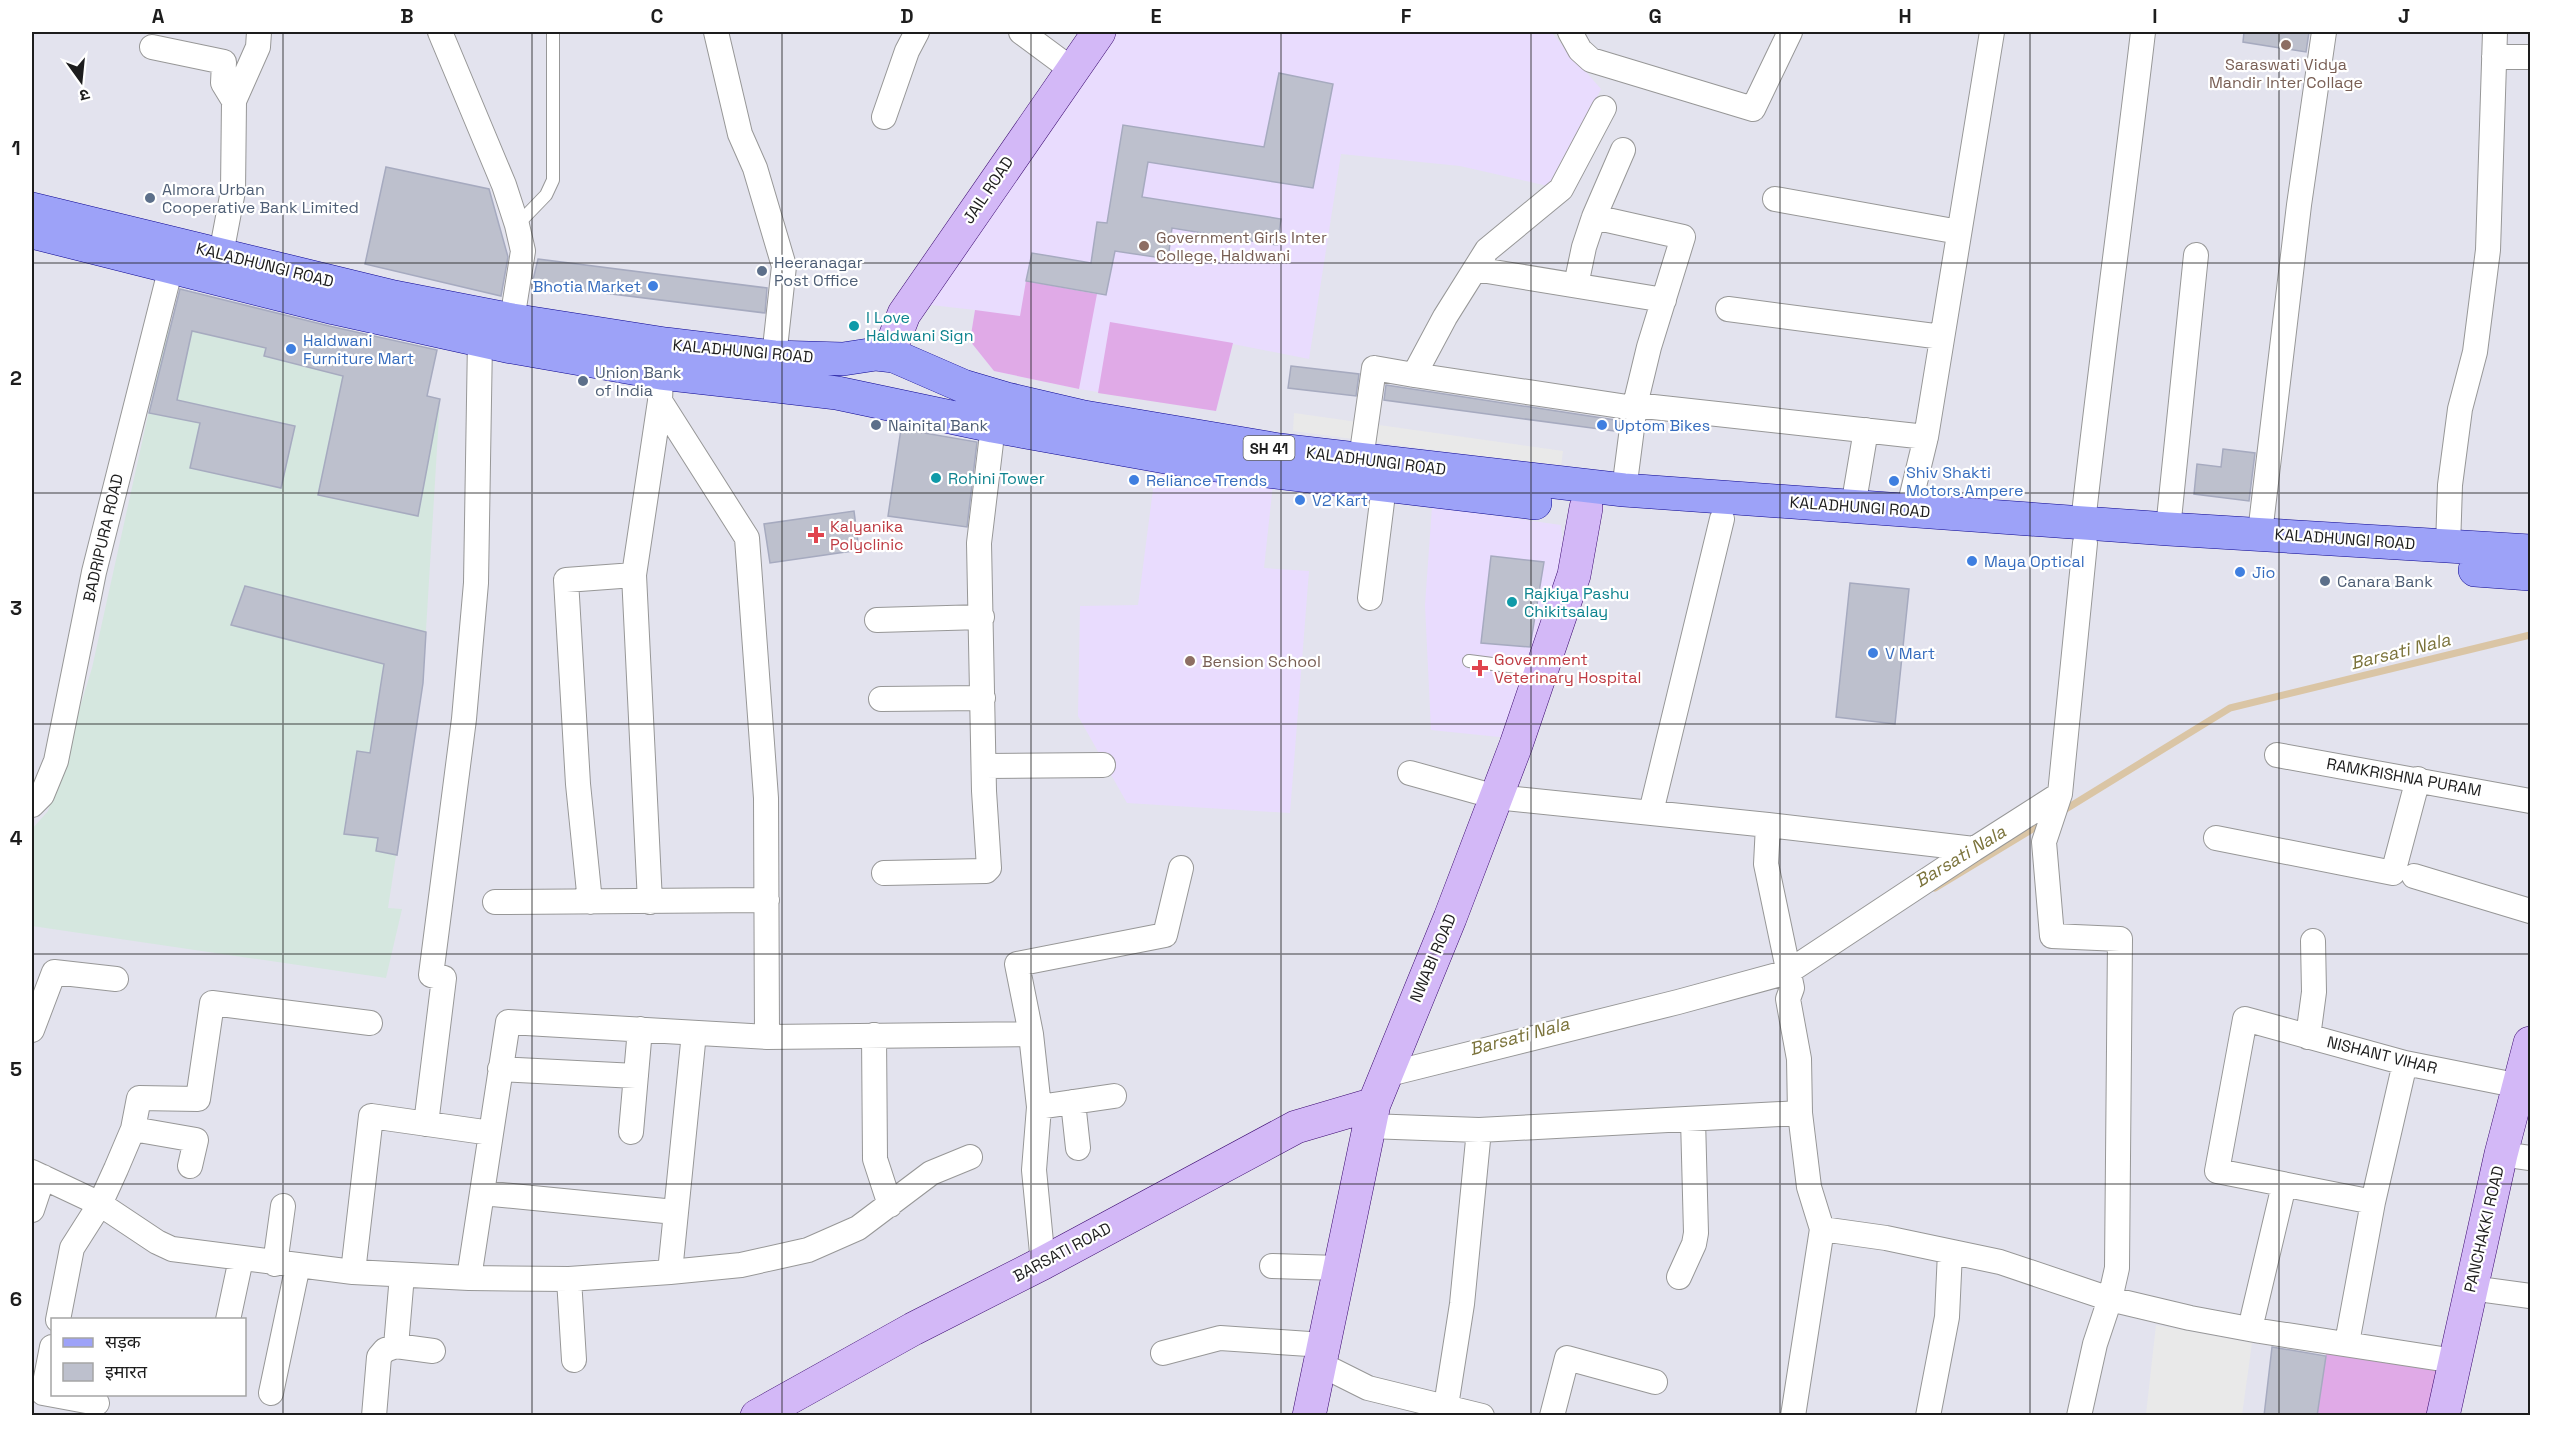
<svg xmlns="http://www.w3.org/2000/svg" width="2562" height="1447" font-family="'Space Grotesk','Noto Sans Devanagari',sans-serif">
<style>
.industrial{fill:#d5e7df}
.education{fill:#e9dcfe}
.grass{fill:#e0aae7}
.parking{fill:#e9e9e9}
.lines{fill:none;stroke-linecap:round;stroke-linejoin:round}
.stream{stroke:#dac5a5;stroke-width:7}
.building{fill:#bdc0cd;stroke:#a6aabf;stroke-width:1.5}
.lane-casing{stroke:#979797;stroke-width:14}
.street-casing{stroke:#979797;stroke-width:26}
.secondary-casing{stroke:#3a096f;stroke-width:34}
.primary-casing{stroke:#0c0590;stroke-width:34}
.lane{stroke:#fff;stroke-width:12}
.street{stroke:#fff;stroke-width:24}
.secondary{stroke:#d3b8f7;stroke-width:33}
.primary{stroke:#9da2f8;stroke-width:33}
.grid{fill:none;stroke:#1d1d1d;stroke-width:1.5;stroke-opacity:0.55}
.education-dot{fill:#8d6e63;stroke:#fff;stroke-width:2}
.service-dot{fill:#5c6f8a;stroke:#fff;stroke-width:2}
.shop-dot{fill:#3f7fe0;stroke:#fff;stroke-width:2}
.culture-dot{fill:#0f9aa8;stroke:#fff;stroke-width:2}
.health-dot{fill:#e0444e;stroke:#fff;stroke-width:2}
.labels{text-anchor:middle;dominant-baseline:central;stroke-width:4.5;stroke-linejoin:round;paint-order:stroke}
.shield{fill:#fff;stroke:#616161;stroke-width:1.5}
.shield-label{font-size:15px;font-weight:bold;fill:#1d1d1d}
.education-label{font-size:16px;fill:#785e54;stroke:#fff;text-anchor:start}
.service-label{font-size:16px;fill:#4e5e75;stroke:#fff;text-anchor:start}
.street-label{font-size:16px;fill:#1d1d1d;stroke:#fff}
.shop-label{font-size:16px;fill:#366cbe;stroke:#fff;text-anchor:start}
.culture-label{font-size:16px;fill:#0d838f;stroke:#fff;text-anchor:start}
.health-label{font-size:16px;fill:#be3a42;stroke:#fff;text-anchor:start}
.water-label{font-size:18px;font-style:italic;fill:#7b733b;stroke:#fff}
.neatline{fill:none;stroke:#1d1d1d;stroke-width:2}
.grid-label{font-size:20px;text-anchor:middle;font-weight:bold;fill:#1d1d1d}
</style>
<rect width="100%" height="100%" fill="#e3e3ee"/>
<path class="industrial" d="M168,325L239,342L267,343L264,355L440,399L423,680L388,908L402,909L386,978L32,926V829L48,811L92,668Z"/>
<path class="education" d="M1113,32H1551L1601,89L1552,187L1460,166L1341,154L1309,359L1233,344L1216,411L1079,389L994,371L970,341L975,310L922,304Z
M1155,474L1273,484L1264,568L1309,571L1290,813L1127,803L1078,716L1080,606L1138,605Z
M1432,507L1561,525L1565,568L1509,738L1431,730L1425,605Z"/>
<path class="grass" d="M1026,281L1097,294L1079,389L994,371L970,341L975,310L1020,316Z
M1110,322L1233,343L1216,411L1098,393Z
M2326,1353L2438,1368L2427,1415L2317,1416Z"/>
<path class="parking" d="M1294,413L1563,451L1561,467L1293,431Z
M2156,1325L2252,1343L2242,1415L2146,1414Z"/>
<g class="lines">
<path class="stream" d="M2061,812L2230,708L2530,635
M1935,888L2044,822"/>
</g>
<path class="building" d="M2244,32H2309L2306,52L2243,42Z
M1279,73L1333,84L1313,188L1148,162L1142,197L1281,219L1277,245L1172,228L1168,259L1115,251L1106,295L1026,281L1032,253L1091,263L1097,222L1107,223L1123,125L1264,147Z
M386,167L489,189L508,257L501,296L365,264Z
M538,259L767,288L765,313L532,284Z
M180,289L329,326L437,350L427,396L440,399L418,516L318,495L343,376L264,356L266,348L192,331L177,400L295,426L281,488L190,468L200,423L149,413Z
M1291,366L1359,374L1356,396L1288,388Z
M1386,385L1615,420L1614,431L1384,400Z
M901,429L977,442L967,527L888,516Z
M2223,449L2255,453L2249,501L2194,494L2197,464L2221,467Z
M854,511L859,550L770,563L764,524Z
M1491,556L1544,562L1530,647L1481,643Z
M1850,583L1909,589L1895,724L1836,717Z
M245,586L426,632L423,683L397,855L376,851L378,838L344,834L357,751L370,753L384,664L231,625Z
M2272,1347L2326,1356L2317,1416H2264Z"/>
<g class="lines">
<g class="lane-casing">
<path id="lane" d="M517,225L546,195L553,180V32
M1469,661L1540,670"/>
</g>
<g class="street-casing">
<path id="street" d="M440,32L504,185L517,225L523,251L512,320
M716,32L740,134L755,168L784,266L774,357
M1021,32L1071,69
M1570,32L1580,50L1591,60L1753,109L1790,32
M152,47L224,62L223,83L234,101
M2494,57H2530
M884,117L907,51L917,32
M1623,150L1594,217L1683,237L1649,347L1635,405L1624,490
M1775,199L1959,232
M221,254L233,191L234,101L258,47L259,32
M1475,269L1664,300
M1576,285L1584,247L1594,217
M1728,309L1942,337
M661,373L660,401L747,538L766,798L767,1037L1031,1034L1039,1107L1034,1170L1043,1263
M1414,375L1634,408
M1635,405L1926,437
M1361,459L1374,368L1414,375L1445,317L1487,250L1561,189L1604,108
M1853,507L1866,430
M1908,511L1926,437L1992,32
M2083,523C2101,359 2124,195 2143,32
M2168,529L2196,255
M2260,533L2299,205L2324,32
M2448,547L2450,485L2460,409L2475,352L2488,250L2495,32
M1370,598L1384,486
M877,620L982,617
M881,699L983,698
M2277,755L2530,801
M984,766L1103,765
M1410,773L1496,797L1768,825L1766,864L1792,988L1788,999L1799,1059L1800,1113L1809,1187L1822,1229L1886,1238L2000,1262L2110,1299L2190,1318L2260,1331L2455,1361
M2060,794L2085,543
M32,805L42,795L56,761L94,572L171,267
M1651,812L1722,519
M1768,825L1974,849L2060,794L2044,842L2052,936L2120,939L2117,1268L2110,1299L2095,1344L2079,1416
M2216,838L2393,873L2418,779
M884,873L986,871L989,868L984,791L979,543L993,426
M2414,876L2530,911
M495,902L767,900
M590,902L578,784L566,580L634,575
M650,902L634,575L660,401
M32,1030L54,972L116,979
M694,1033L670,1272L741,1265L808,1250L858,1228L931,1173L970,1157
M1031,1034L1017,964L1165,935L1181,868
M874,1035L875,1159L890,1205
M2308,1037L2314,992L2313,941
M500,1069L636,1076
M1385,1075L1678,1002L1788,972L1974,849
M1073,1102L1078,1148
M1039,1107L1114,1096
M426,1124L444,978L431,975L464,719L476,583L480,340
M1368,1126L1479,1130L1462,1304L1446,1406
M133,1129L196,1140L190,1166
M1479,1130L1800,1113
M631,1132L640,1029
M2501,1154L2530,1158
M32,1172L100,1204L157,1242L172,1249L353,1272L469,1278L569,1279L574,1360
M482,1193L675,1212
M2373,1202L2217,1171L2245,1019L2405,1063L2520,1086
M32,1210L43,1177
M275,1264L283,1206
M1272,1266L1339,1268
M353,1272L371,1116L491,1133
M1679,1277L1694,1244L1696,1233L1693,1119
M469,1278L508,1022L767,1037
M569,1279L670,1272
M2471,1288L2530,1296
M2253,1316L2284,1185
M58,1320L72,1248L100,1204L116,1169L133,1129L139,1098L198,1099L212,1003L370,1023
M228,1320L241,1259
M2349,1332L2373,1202L2405,1063
M396,1346L433,1351
M52,1347L43,1393L97,1403
M1163,1353L1220,1338L1324,1345
M1320,1364L1368,1388L1482,1416
M271,1393L298,1265
M374,1416L379,1357L385,1350L396,1346L402,1275
M1552,1416L1567,1358L1655,1382
M1793,1416L1822,1229
M1928,1416L1947,1317L1950,1252"/>
</g>
<g class="secondary-casing">
<path id="secondary" d="M888,355L904,314L1099,32
M757,1416L913,1329L1043,1263L1296,1127L1374,1104
M1309,1416L1374,1104L1450,918L1516,745L1574,575L1586,508
M2443,1416L2501,1154L2530,1043"/>
</g>
<g class="primary-casing">
<path id="primary" d="M32,209L394,297L512,320L665,344L774,357L843,359L876,354L894,356L963,386L1007,399L1084,417L1279,450L1624,490L2168,529L2530,551
M32,232L334,308L506,346L661,373L837,393L993,426L1199,463L1535,503
M2475,570L2530,574"/>
</g>
<use href="#lane" class="lane"/>
<use href="#street" class="street"/>
<use href="#secondary" class="secondary"/>
<use href="#primary" class="primary"/>
</g>
<path class="grid" d="M283,32V1416M532,32V1416M782,32V1416M1031,32V1416M1281,32V1416M1531,32V1416M1780,32V1416M2030,32V1416M2279,32V1416M32,263H2530M32,493H2530M32,724H2530M32,954H2530M32,1184H2530"/>
<g class="education-dot">
<circle cx="2286" cy="45" r="6"/>
<circle cx="1144" cy="246" r="6"/>
<circle cx="1190" cy="661" r="6"/>
</g>
<g class="service-dot">
<circle cx="150" cy="198" r="6"/>
<circle cx="762" cy="271" r="6"/>
<circle cx="583" cy="381" r="6"/>
<circle cx="876" cy="425" r="6"/>
<circle cx="2325" cy="581" r="6"/>
</g>
<g class="shop-dot">
<circle cx="653" cy="286" r="6"/>
<circle cx="291" cy="349" r="6"/>
<circle cx="1602" cy="425" r="6"/>
<circle cx="1134" cy="480" r="6"/>
<circle cx="1894" cy="481" r="6"/>
<circle cx="1300" cy="500" r="6"/>
<circle cx="1972" cy="561" r="6"/>
<circle cx="2240" cy="572" r="6"/>
<circle cx="1873" cy="653" r="6"/>
</g>
<g class="culture-dot">
<circle cx="854" cy="326" r="6"/>
<circle cx="936" cy="478" r="6"/>
<circle cx="1512" cy="602" r="6"/>
</g>
<g class="health-dot">
<path d="M813 526h6v6h6v6h-6v6h-6v-6h-6v-6h6z"/>
<path d="M1477 659h6v6h6v6h-6v6h-6v-6h-6v-6h6z"/>
</g>
<g class="labels">
<rect class="shield" x="1243.5" y="436" width="51" height="24" rx="4.5"/>
<g class="shield-label">
<text x="1269" y="448">SH 41</text>
</g>
<g class="education-label">
<text x="2286" y="64" text-anchor="middle">Saraswati Vidya<tspan x="2286" dy="18">Mandir Inter Collage</tspan></text>
<text x="1156" y="237">Government Girls Inter<tspan x="1156" dy="18">College, Haldwani</tspan></text>
<text x="1202" y="661">Bension School</text>
</g>
<g class="service-label">
<text x="162" y="189">Almora Urban<tspan x="162" dy="18">Cooperative Bank Limited</tspan></text>
<text x="774" y="262">Heeranagar<tspan x="774" dy="18">Post Office</tspan></text>
<text x="595" y="372">Union Bank<tspan x="595" dy="18">of India</tspan></text>
<text x="888" y="425">Nainital Bank</text>
<text x="2337" y="581">Canara Bank</text>
</g>
<g class="street-label">
<text transform="translate(988 190) rotate(-56)">JAIL ROAD</text>
<text transform="translate(265 265) rotate(14)">KALADHUNGI ROAD</text>
<text transform="translate(743 351) rotate(5)">KALADHUNGI ROAD</text>
<text transform="translate(1376 461) rotate(7)">KALADHUNGI ROAD</text>
<text transform="translate(1860 507) rotate(4)">KALADHUNGI ROAD</text>
<text transform="translate(103 538) rotate(-77)">BADRIPURA ROAD</text>
<text transform="translate(2345 539) rotate(4)">KALADHUNGI ROAD</text>
<text transform="translate(2404 777) rotate(10)">RAMKRISHNA PURAM</text>
<text transform="translate(1433 958) rotate(-67)">NWABI ROAD</text>
<text transform="translate(2382 1055) rotate(14)">NISHANT VIHAR</text>
<text transform="translate(2484 1229) rotate(-77)">PANCHAKKI ROAD</text>
<text transform="translate(1062 1252) rotate(-28)">BARSATI ROAD</text>
</g>
<g class="shop-label">
<text x="641" y="286" text-anchor="end">Bhotia Market</text>
<text x="303" y="340">Haldwani<tspan x="303" dy="18">Furniture Mart</tspan></text>
<text x="1614" y="425">Uptom Bikes</text>
<text x="1906" y="472">Shiv Shakti<tspan x="1906" dy="18">Motors Ampere</tspan></text>
<text x="1146" y="480">Reliance Trends</text>
<text x="1312" y="500">V2 Kart</text>
<text x="1984" y="561">Maya Optical</text>
<text x="2252" y="572">Jio</text>
<text x="1885" y="653">V Mart</text>
</g>
<g class="culture-label">
<text x="866" y="317">I Love<tspan x="866" dy="18">Haldwani Sign</tspan></text>
<text x="948" y="478">Rohini Tower</text>
<text x="1524" y="593">Rajkiya Pashu<tspan x="1524" dy="18">Chikitsalay</tspan></text>
</g>
<g class="health-label">
<text x="830" y="526">Kalyanika<tspan x="830" dy="18">Polyclinic</tspan></text>
<text x="1494" y="659">Government<tspan x="1494" dy="18">Veterinary Hospital</tspan></text>
</g>
<g class="water-label">
<text transform="translate(2400 651) rotate(-14)">Barsati Nala</text>
<text transform="translate(1960 856) rotate(-31)">Barsati Nala</text>
<text transform="translate(1519 1036) rotate(-15)">Barsati Nala</text>
</g>
</g>
<rect width="2562" height="1447" fill="none" stroke="#ffffff" stroke-width="66"/>
<rect x="51" y="1318" width="195" height="78" fill="#ffffff" stroke="#a5a5a5" stroke-width="1.5"/>
<rect x="63" y="1338" width="30" height="9" fill="#9da2f8" stroke="#a5a5a5" stroke-width="1.5"/>
<text x="105" y="1348" font-size="18" fill="#1d1d1d">सड़क</text>
<rect x="63" y="1363" width="30" height="18" fill="#bdc0cd" stroke="#a5a5a5" stroke-width="1.5"/>
<text x="105" y="1378" font-size="18" fill="#1d1d1d">इमारत</text>
<g transform="translate(81 81) rotate(165)" stroke="#ffffff" stroke-width="4.5" paint-order="stroke">
<path d="M0-4.5L10 22L0 15L-10 22Z" fill="#1d1d1d"/>
<text y="-9" font-size="16" font-weight="bold" text-anchor="middle" fill="#1d1d1d">उ</text>
</g>
<rect x="33" y="33" width="2496" height="1381" class="neatline"/>
<g class="grid-label">
<text x="158" y="23">A</text>
<text x="407" y="23">B</text>
<text x="657" y="23">C</text>
<text x="907" y="23">D</text>
<text x="1156" y="23">E</text>
<text x="1406" y="23">F</text>
<text x="1655" y="23">G</text>
<text x="1905" y="23">H</text>
<text x="2155" y="23">I</text>
<text x="2404" y="23">J</text>
<text x="16" y="155">1</text>
<text x="16" y="385">2</text>
<text x="16" y="615">3</text>
<text x="16" y="845">4</text>
<text x="16" y="1076">5</text>
<text x="16" y="1306">6</text>
</g>
</svg>
